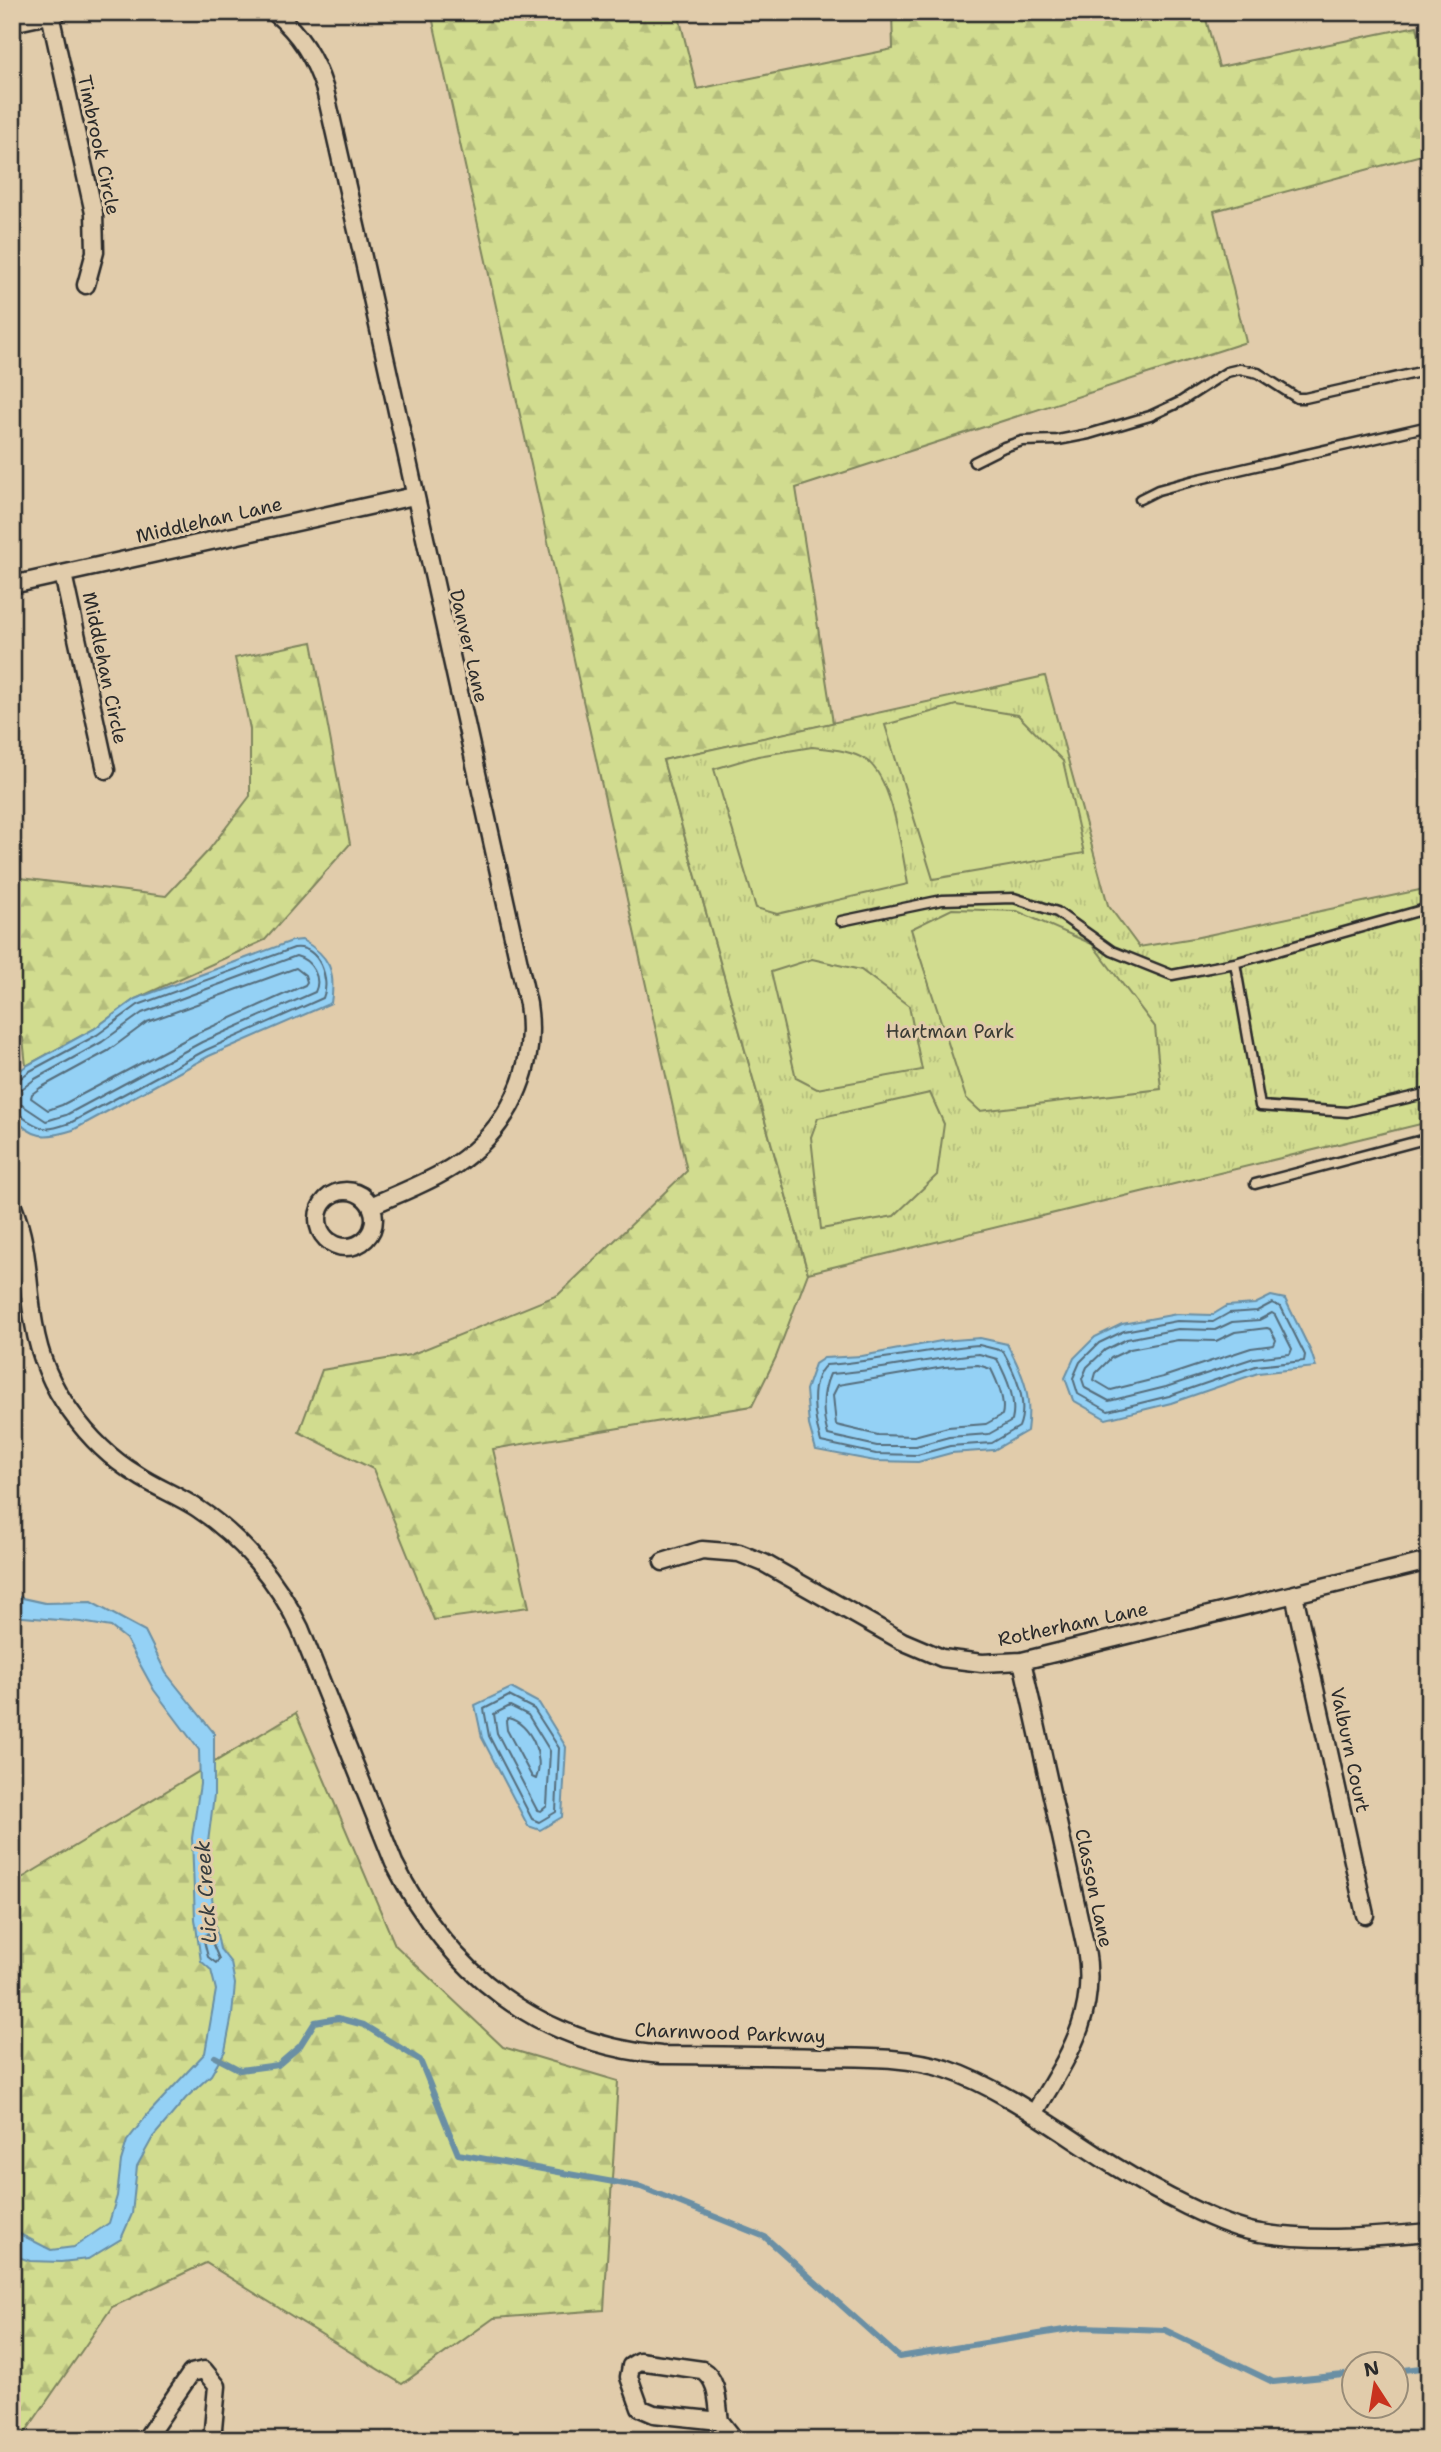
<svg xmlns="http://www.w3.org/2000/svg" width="1441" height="2452" font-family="'Shantell Sans',sans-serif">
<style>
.forest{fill:url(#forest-firs);stroke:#7e845d;stroke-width:2}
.park{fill:url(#park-tufts);stroke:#7e845d;stroke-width:2}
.pitch{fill:#d1dc8f;stroke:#7e845d;stroke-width:2}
.water{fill:#94d1f5;stroke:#6a8fa4;stroke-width:2}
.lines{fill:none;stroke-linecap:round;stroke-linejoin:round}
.shore{stroke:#556d7c;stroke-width:2}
.stream{stroke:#6a8fa4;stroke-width:6}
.service-casing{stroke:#2b2b2b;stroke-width:13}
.minor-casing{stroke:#2b2b2b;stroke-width:21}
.service{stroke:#e1ccab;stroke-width:8}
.minor{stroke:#e1ccab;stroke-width:16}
.labels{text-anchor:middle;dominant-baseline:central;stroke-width:6;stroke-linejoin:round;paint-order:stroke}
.street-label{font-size:19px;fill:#2b2b2b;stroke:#e1ccab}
.park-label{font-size:19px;fill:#3c3d35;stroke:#e1ccab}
.water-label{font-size:21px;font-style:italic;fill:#363c3f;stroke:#e1ccab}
</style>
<defs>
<pattern id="forest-firs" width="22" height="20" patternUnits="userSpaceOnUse" patternTransform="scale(1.75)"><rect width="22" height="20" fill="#d1dc8f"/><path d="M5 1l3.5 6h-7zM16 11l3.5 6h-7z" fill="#b4bd7c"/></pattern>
<pattern id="park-tufts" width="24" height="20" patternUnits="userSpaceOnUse" patternTransform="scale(1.75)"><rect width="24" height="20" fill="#d1dc8f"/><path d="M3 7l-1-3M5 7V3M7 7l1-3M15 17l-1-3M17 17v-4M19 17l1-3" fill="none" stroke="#b4bd7c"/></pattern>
</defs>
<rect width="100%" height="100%" fill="#e1ccab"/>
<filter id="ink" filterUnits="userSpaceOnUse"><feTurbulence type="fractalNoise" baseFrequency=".0143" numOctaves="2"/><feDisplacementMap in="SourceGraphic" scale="14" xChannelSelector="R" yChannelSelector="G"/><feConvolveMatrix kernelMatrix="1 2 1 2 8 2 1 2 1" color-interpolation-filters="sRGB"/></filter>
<g filter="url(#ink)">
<path class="forest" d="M431,12H678L697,89L893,49L892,12H1204L1219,67L1417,26L1429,87V153L1214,211L1246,342L796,488L833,723L663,760L808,1273L776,1357L752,1406L493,1449L529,1607L434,1620L373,1469L299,1432L322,1370L410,1355L558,1295L687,1171Z
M312,642L350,844L265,940L135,999L94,1029L26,1066L23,1038L12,1030V871L20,878L166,896L208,851L250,796V729L235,658Z
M296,1713L395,1945L503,2047L618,2081L604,2310L494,2318L402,2384L206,2263L112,2307L20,2440H12V1884Z"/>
<path class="park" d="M1045,676L1108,905L1139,947L1194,938L1429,888V1122L808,1273L663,760Z"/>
<path class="pitch" d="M956,705L1018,715L1063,761L1084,853L933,879L885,725Z
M812,747C830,749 851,750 866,760C893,778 902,853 908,884L777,914L756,908L714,769L758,756Z
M952,909L1017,911L1092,944L1155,1027L1161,1089L980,1111L966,1098L911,929Z
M812,959L861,970L909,1006L922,1070L817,1089L796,1078L771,972Z
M930,1093L944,1124L937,1175L894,1216L821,1229L811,1137L818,1118Z"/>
<path class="water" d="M302,940C330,956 336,971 331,1003L209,1056L73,1130C45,1139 33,1139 12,1116V1076L26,1066L94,1029L135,999L292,941Z
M1271,1296L1285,1299L1311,1352L1316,1367L1258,1373L1171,1403L1106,1419L1073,1400L1065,1378L1074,1358L1095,1337L1122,1324L1177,1314L1212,1315L1227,1306L1255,1304Z
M980,1338L1007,1344C1024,1376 1032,1395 1027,1431L994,1450L951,1453L918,1462L875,1461L816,1450L809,1425L806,1390L815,1364L824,1358L862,1356L941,1341Z
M12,1592L18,1597L45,1603L91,1602L145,1631L166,1673L214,1733V1795L207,1850L215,1924L220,1949L231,1963L235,1984L232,2015L225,2051L211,2075L186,2098L153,2137L137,2166L132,2214L121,2239L88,2259L61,2262L30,2261L12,2255V2230L51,2250L74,2247L109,2223L117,2196L121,2161L127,2141L148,2114L205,2053L216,1990L211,1970L201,1961L195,1919L192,1838L200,1784L199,1750L154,1690L126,1639L111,1627L81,1622L12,1616Z
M511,1688L539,1703L566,1747L562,1817L540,1830L528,1826L482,1738L475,1705Z"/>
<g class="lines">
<path class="shore" d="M296,968L305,975L307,982L305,985L198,1033L62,1105L48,1110L31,1098L32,1094L40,1088L108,1051L147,1022Z
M12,1081L18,1080L30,1071L97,1035L138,1005L294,948C319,944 331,980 323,998L206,1050L70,1123C49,1130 46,1132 27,1120C21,1116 19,1113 12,1112
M12,1090L23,1088L35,1079L102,1042L142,1013L296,956C312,960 322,978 315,992L202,1042L66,1115L46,1121L22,1105L12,1103
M1272,1303L1281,1307L1305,1355L1304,1361L1256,1366L1169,1396L1108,1411L1078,1394L1073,1378L1080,1362L1099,1343L1124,1331L1177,1321L1213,1322L1229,1313L1257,1311Z
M1272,1313L1275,1315L1292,1349L1290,1354L1254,1358L1166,1387L1109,1401L1085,1388L1082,1379L1087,1367L1105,1350L1127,1339L1178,1329L1215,1330L1232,1322L1259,1320Z
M1267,1328L1270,1329L1276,1340L1274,1345L1251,1348L1163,1377L1111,1390L1094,1380L1096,1373L1111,1358L1130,1349L1178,1340L1216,1341L1235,1332Z
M979,1345L1003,1351C1015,1373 1029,1402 1019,1427L992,1443L950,1446L917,1455L876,1454L821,1442C815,1421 807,1382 826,1365C877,1362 927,1349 979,1345Z
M979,1354L997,1359C1007,1378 1017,1400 1012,1421L989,1434L949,1437L916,1446H877L828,1435C822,1414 821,1394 830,1374C880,1371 929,1358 979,1354Z
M978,1365L991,1369C997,1381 1006,1401 1002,1415L986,1424L948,1427L914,1436L878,1435L836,1425L833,1395L838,1385L944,1367Z
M509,1696L534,1709L559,1748L556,1812L539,1822L532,1819L489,1736L484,1709Z
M510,1706L528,1715L550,1751L547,1806L541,1811L537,1810L497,1733L494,1714Z
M508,1718C531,1723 545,1758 536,1779L532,1777L507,1730L506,1721Z
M208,1933L219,1959L216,1963L208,1957L203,1937Z"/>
<path class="stream" d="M215,2057L240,2070L278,2065L300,2046L315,2022L338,2018L364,2025L420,2060L458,2154L641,2187L765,2237L899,2357L1082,2327L1165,2330L1273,2382L1354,2374
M1396,2371L1429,2367"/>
<g class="service-casing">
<path id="service" d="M974,462L1004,447L1022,441L1058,440L1089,434L1150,416L1180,402L1227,372L1240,369L1258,373L1297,398H1305L1429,370
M1140,499L1158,490L1195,480L1429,426
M1429,908L1235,963L1260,1106L1347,1112L1429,1093
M841,921L942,900L1014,898L1057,912L1112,951L1172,975L1235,963
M1255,1184L1429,1138"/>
</g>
<g class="minor-casing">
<path id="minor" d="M274,12C300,34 315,58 325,90C395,394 460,699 528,1004C538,1070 508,1130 454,1166C430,1182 397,1194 371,1206
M50,14L94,213L95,252L86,285
M12,23L58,13
M63,574L106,770
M12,585L414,496
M318 1219a28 28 0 1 1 56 0a28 28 0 1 1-56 0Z
M12,1204C30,1248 26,1280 34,1324C39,1355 52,1387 71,1412C88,1436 111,1459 136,1474C155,1487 177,1495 197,1508C241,1537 277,1580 300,1628L394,1863C449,1973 537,2043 661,2055C714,2055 767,2056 820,2057C862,2058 905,2056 946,2069C1004,2088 1064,2135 1116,2167C1150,2188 1222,2228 1260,2233C1316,2242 1372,2237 1429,2232
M663,1562L702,1550L739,1553L764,1563L902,1641L942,1658L982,1663L1022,1661L1429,1561
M1294,1594L1365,1915
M1022,1661L1086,1949C1098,2017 1066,2059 1034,2114
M639,2361L702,2370C719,2380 717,2404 720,2421L654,2414L640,2408L629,2377L631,2366Z
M720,2421L735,2440
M145,2440L191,2373L204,2370L217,2386L212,2440"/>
</g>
<use href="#service" class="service"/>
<use href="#minor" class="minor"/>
</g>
</g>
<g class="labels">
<g class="street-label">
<text transform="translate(99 145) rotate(78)">Timbrook Circle</text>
<text transform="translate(209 520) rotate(-13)">Middlehan Lane</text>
<text transform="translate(469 646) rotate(77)">Danver Lane</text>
<text transform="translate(105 668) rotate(78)">Middlehan Circle</text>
<text transform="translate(1073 1624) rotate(-12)">Rotherham Lane</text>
<text transform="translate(1350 1750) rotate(78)">Valburn Court</text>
<text transform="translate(1094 1888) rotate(78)">Classon Lane</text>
<text transform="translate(730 2033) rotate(2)">Charnwood Parkway</text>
</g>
<g class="park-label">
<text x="950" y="1031">Hartman Park</text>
</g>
<g class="water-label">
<text transform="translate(206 1892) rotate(-94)">Lick Creek</text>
</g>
</g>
<rect width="1441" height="2452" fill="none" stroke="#e1ccab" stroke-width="42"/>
<rect x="21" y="21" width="1399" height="2410" fill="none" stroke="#2b2b2b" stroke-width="2.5" filter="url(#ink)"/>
<g transform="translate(1375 2385) rotate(348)"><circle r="33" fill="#e1ccab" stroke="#988c78" stroke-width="2"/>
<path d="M0-5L12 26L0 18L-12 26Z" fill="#c8321e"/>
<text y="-10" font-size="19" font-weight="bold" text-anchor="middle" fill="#2b2b2b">N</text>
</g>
</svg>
